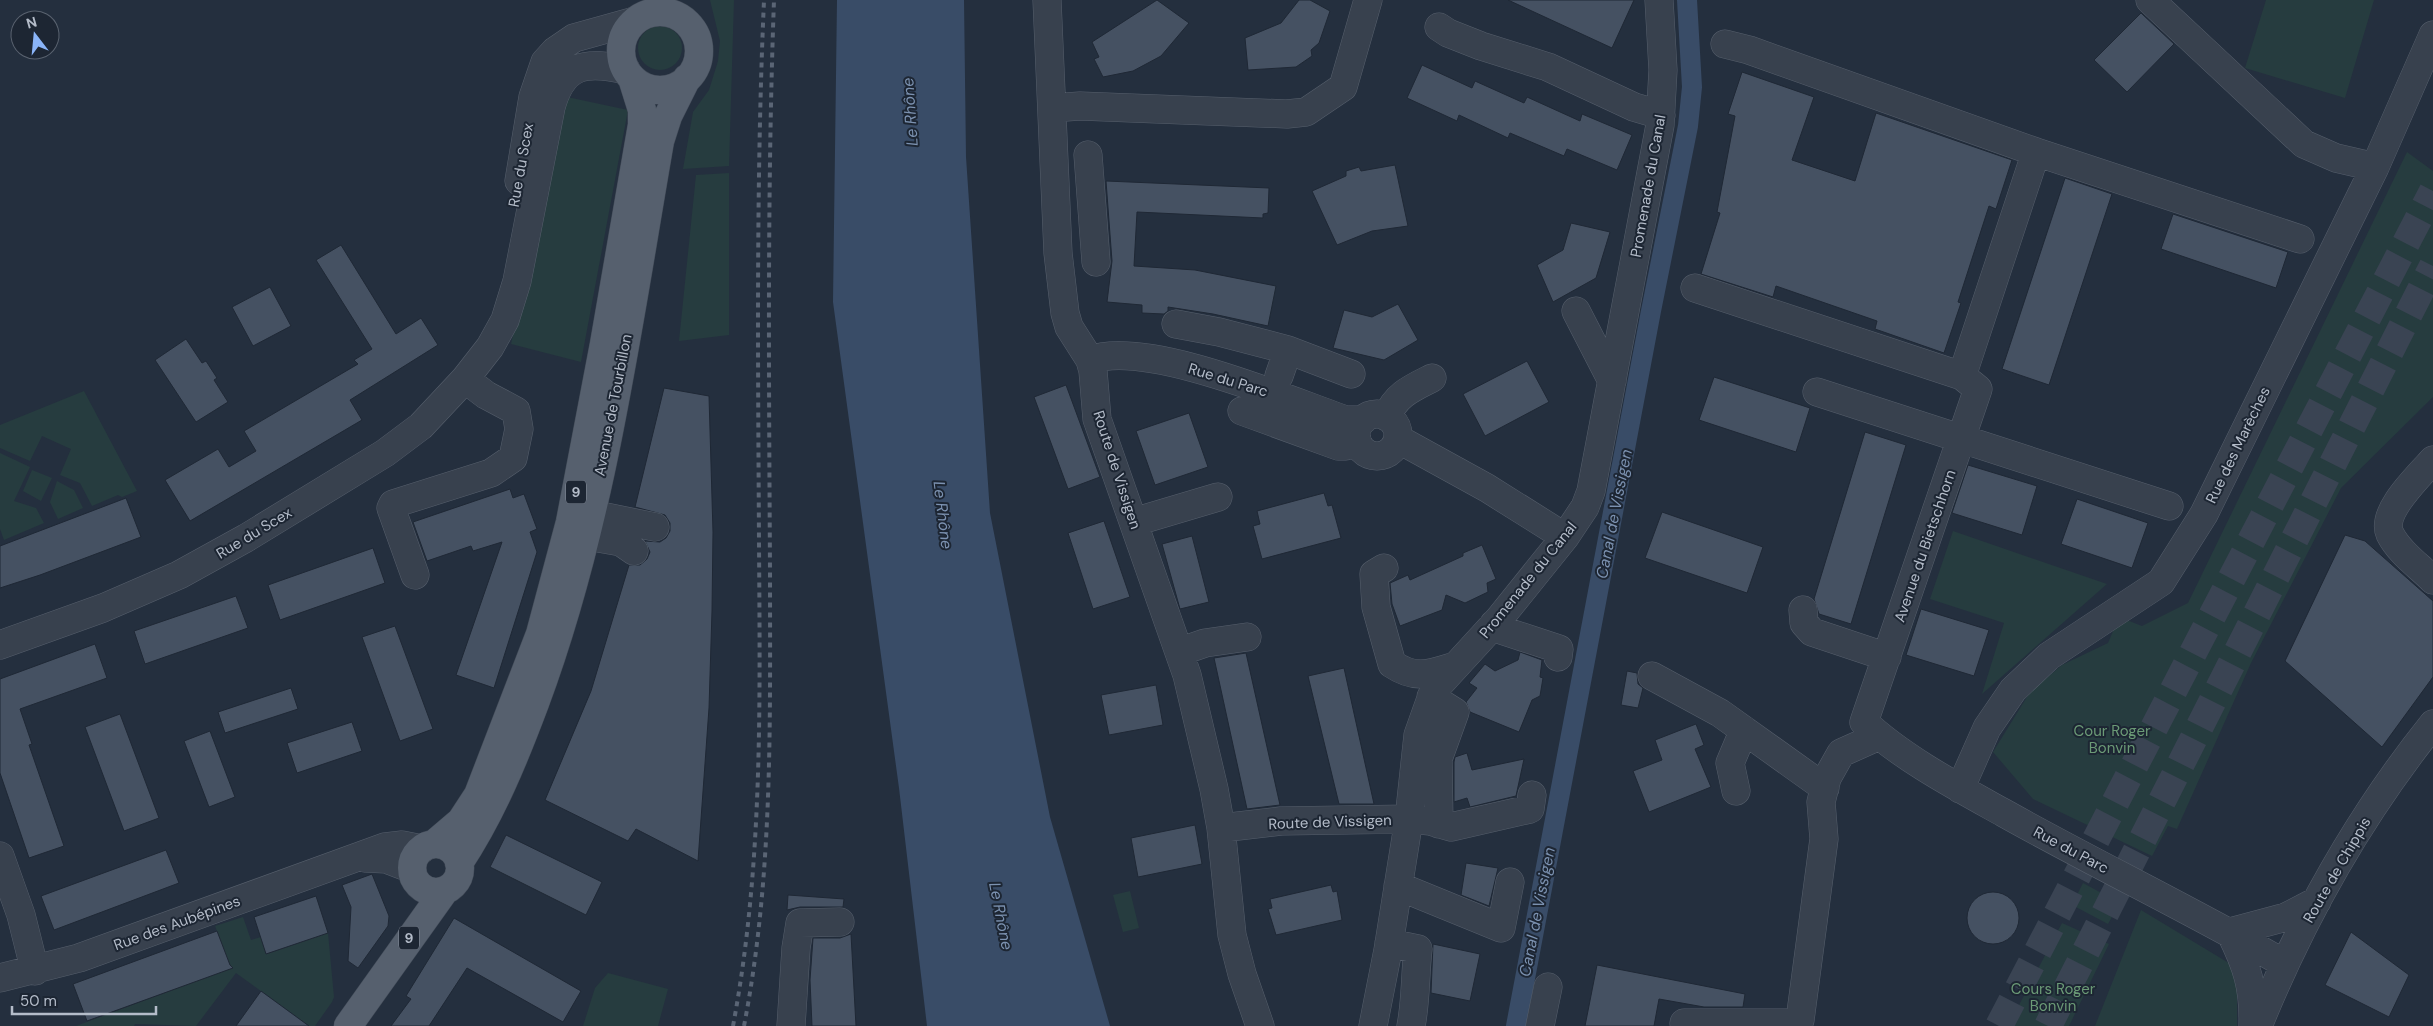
<svg xmlns="http://www.w3.org/2000/svg" width="2433" height="1026" font-family="'DM Sans',sans-serif">
<style>
.green{fill:#263c3f}
.water{fill:#394c67}
.lines{fill:none;stroke-linecap:round;stroke-linejoin:round}
.canal{stroke:#394c67;stroke-width:20}
.building{fill:#455162;stroke:#1f2835}
.highway-tunnel{stroke:#3a4453;stroke-width:28;stroke-dasharray:28 14;stroke-linecap:butt}
.minor-casing{stroke:#565f6c;stroke-width:29}
.major-casing{stroke:#414a57;stroke-width:29}
.minor{stroke:#38414e;stroke-width:28}
.major{stroke:#56606e;stroke-width:28}
.rail{stroke:#5a6575;stroke-width:4;stroke-dasharray:5 5;stroke-linecap:butt}
.labels{text-anchor:middle;dominant-baseline:central;stroke-width:4;stroke-linejoin:round;paint-order:stroke}
.shield{fill:#1d2633;stroke:#878f9c;stroke-width:1}
.shield-label{font-size:14px;font-weight:bold;fill:#b4bcc9}
.street-label{font-size:15px;fill:#b4bcc9;stroke:#1d2633}
.park-label{font-size:15px;fill:#6b9a76;stroke:#1d2633}
.water-label{font-size:16px;font-style:italic;fill:#7c92b1;stroke:#1d2633}
</style>
<rect width="100%" height="100%" fill="#242f3e"/>
<path class="green" d="M710,0H734L729,166L683,169L693,112L709,90L718,61L720,41Z
M2266,0H2374L2345,98L2245,68Z
M638 48a22 22 0 1 1 44 0a22 22 0 1 1-44 0Z
M567,97L628,110L581,362L511,344Z
M2407,152L2433,171V397L2341,488L2251,663L2177,829L2168,826L2152,856L2033,799L1993,752L2030,692L2062,665L2108,643L2119,617L2142,626L2188,603Z
M729,173V335L679,341L696,175Z
M84,391L137,491L122,497L118,495L92,506L80,483L60,475L71,449L42,436L30,461L0,448V425Z
M0,453L30,467L14,501L36,508L44,523L4,540L0,529Z
M32,470L52,478L41,501L23,491Z
M57,481L74,490L83,508L58,519L50,502Z
M1953,531L2107,584L1982,694L2004,623L1930,599Z
M2083,883L2120,903L2108,924L2072,905Z
M1130,891L1139,928L1123,932L1113,895Z
M2141,910L2237,968V1026H2095Z
M243,917L251,940L261,937L267,954L328,933L334,997L332,1002L315,1026H309L236,973L196,1026L135,1024L134,1026H76L231,968L215,926Z
M2062,923L2109,944L2069,1026H2008Z
M608,973L668,989L658,1026H583L595,988Z"/>
<path class="water" d="M837,0H964L966,157L990,513L1050,817L1110,1026H927L899,788L833,302Z"/>
<g class="lines">
<path class="canal" d="M1516,1026L1651,311L1688,126L1692,87L1687,0"/>
</g>
<path class="building" d="M1157,0L1189,23L1161,56L1133,71L1103,77L1094,59L1099,57L1092,42Z
M1299,0H1310L1330,11L1319,43L1311,50L1312,56L1296,67L1248,70L1245,38L1281,23Z
M1508,0H1634L1612,48Z
M2141,13L2174,44L2127,92L2094,60Z
M1422,65L1472,88L1475,81L1524,103L1527,97L1580,121L1582,114L1632,135L1617,170L1567,149L1564,156L1510,133L1508,138L1459,115L1457,121L1407,98Z
M1742,72L1814,97L1792,160L1855,181L1876,113L2012,160L1996,209L1989,206L1958,302L1961,303L1944,353L1875,329L1877,321L1776,286L1773,297L1701,274L1720,213L1717,212L1735,116L1728,114Z
M1395,165L1408,226L1372,231L1337,245L1312,191L1346,176V171L1359,167L1361,171Z
M2065,178L2112,194L2049,385L2002,369Z
M1106,181L1269,188L1268,213L1263,214V218L1137,212L1134,266L1195,270L1276,286L1268,326L1213,314L1168,307V311L1164,314L1142,313V305L1107,302L1112,261Z
M2173,214L2288,252L2276,288L2161,249Z
M1571,223L1610,232L1596,278L1553,302L1537,265L1563,250Z
M341,245L396,334L421,318L438,345L350,400L362,420L190,521L165,480L218,449L229,467L256,451L244,431L358,364L354,360L372,349L316,260Z
M270,287L291,326L253,346L232,307Z
M1398,304L1418,340L1384,360L1333,348L1344,310L1372,317Z
M186,339L202,363L206,361L217,378L214,380L228,402L196,422L155,360Z
M1527,361L1549,402L1485,436L1463,394Z
M1714,377L1810,408L1796,452L1699,420Z
M1066,385L1100,477L1068,489L1034,397Z
M664,388L709,396L713,532L712,611L709,708L698,861L636,829L628,841L545,800L591,691L629,565H640L647,559L650,552L645,541L660,542L666,538L670,531V523L665,515L635,507Z
M1189,413L1208,467L1155,485L1136,431Z
M1865,432L1906,445L1851,624L1819,614L1814,599Z
M1968,465L2037,486L2022,535L1952,513Z
M510,489L513,498L524,494L537,529L530,532L537,552L494,688L456,675L502,542L473,551L471,546L427,561L413,522Z
M1324,493L1328,506L1332,505L1341,538L1262,559L1253,526L1260,524L1257,511Z
M126,498L141,537L40,575L0,588V546Z
M2077,499L2148,523L2132,568L2061,544Z
M1662,512L1763,547L1747,593L1645,558Z
M1104,521L1130,597L1093,609L1068,533Z
M2345,535L2365,541L2433,601V677L2382,747L2285,661Z
M1192,536L1209,602L1180,609L1162,544Z
M1482,545L1496,579L1487,583L1488,592L1465,603L1446,595L1442,610L1400,626L1392,604L1390,583L1408,575L1410,580L1463,556V553Z
M373,548L385,583L280,620L268,585Z
M236,596L248,628L145,664L134,631Z
M1921,609L1989,630L1974,676L1906,655Z
M395,626L433,729L400,741L362,637Z
M95,644L107,678L20,709L32,744L29,745L64,846L29,858L0,773V679Z
M1520,652L1542,660L1540,677L1543,678L1540,696L1532,700L1519,732L1470,712L1466,702L1477,688L1469,683L1485,664L1495,671L1518,660Z
M1246,653L1280,805L1247,809L1214,658Z
M1344,668L1374,804H1339L1308,676Z
M1627,671L1637,673L1638,684L1643,688L1638,708L1621,705Z
M1156,685L1163,725L1109,735L1101,695Z
M291,688L298,709L225,733L218,712Z
M120,714L159,818L124,831L85,727Z
M352,722L362,751L297,773L287,743Z
M1696,724L1704,745L1695,749L1711,787L1649,812L1633,771L1662,760L1655,740Z
M210,731L235,797L209,807L184,741Z
M1467,753L1472,770L1524,759L1516,796L1470,807L1467,798L1454,802V762L1455,757Z
M1195,825L1202,864L1138,877L1131,838Z
M506,835L602,882L586,915L490,867Z
M166,850L179,883L54,930L41,896Z
M1466,863L1498,868L1489,906L1461,895Z
M372,874L389,916L388,926L358,968L348,961L351,907L342,885Z
M1331,885L1333,892L1337,891L1342,920L1276,935L1268,909L1272,908L1270,899Z
M1967 918a26 26 0 1 1 52 0a26 26 0 1 1-52 0Z
M788,895L844,899L843,907H800L787,910Z
M316,896L328,933L266,954L254,917Z
M454,918L581,991L563,1022L467,968L429,1026H391L411,999L406,996Z
M217,931L230,965L233,968L87,1021L73,984Z
M2351,932L2409,975L2389,1017L2325,985Z
M851,934L856,1026H812L810,980L813,938H840Z
M1433,944L1480,954L1470,1001L1431,993Z
M1597,965L1745,994L1743,1007H1704L1659,999L1654,1026H1585Z
M261,991L309,1026H236Z"/>
<g class="lines">
<path class="highway-tunnel" d="M1999,1026L2433,191
M2048,1026L2433,266"/>
<g class="minor-casing">
<path id="minor" d="M1047,0L1058,253L1065,313L1069,327L1090,360L1093,371L1097,419L1187,675L1214,789L1221,828L1232,935L1242,974L1260,1026
M2150,0L2304,144L2336,158L2375,167
M1439,27L1448,33L1481,46L1548,67L1634,107L1661,115
M1725,44L1749,50L2036,152L2300,239
M1052,108L1080,106L1287,114L1306,112L1343,87L1368,0
M2036,152L1962,376L1978,389L1864,722C1902,758 1959,788 2004,813C2097,865 2193,911 2285,964
M1088,155L1096,262
M519,181L533,97L545,62L555,51L574,38L635,21
M1695,288L1962,376
M1576,311L1612,381
M1176,324L1219,332L1288,350L1351,374
M1090,360C1146,339 1288,400 1346,420H1363
M1279,376L1288,350
M1817,392L2169,506
M1242,411L1338,446H1346L1357,440
M1356 435a21 21 0 1 1 42 0a21 21 0 1 1-42 0Z
M1387,417C1395,395 1412,388 1432,378
M1398,439L1487,488L1565,537
M2433,460C2419,476 2380,512 2390,534C2399,552 2419,566 2433,580
M591,514L655,527
M1134,522L1218,497
M587,536L621,542L634,551
M1384,568L1374,574L1376,607L1392,664C1416,680 1429,674 1455,666
M415,575L391,508L393,504L491,473L513,458L519,429L516,411L486,395L465,379
M1803,610L1804,623L1812,632L1887,657
M1494,624L1501,630L1559,649L1558,657
M0,645L103,608L179,575L246,538L385,453L421,426L465,379L490,347L505,320L517,281L551,107C563,63 586,61 626,70
M1179,652L1205,643L1247,637
M1652,676L1720,713L1825,788
M1431,697L1455,712L1438,759L1439,824
M1960,789L1987,728L2013,690L2049,656L2161,582L2204,514L2375,167L2433,35
M1736,791L1730,763L1744,730
M1221,828L1281,821L1409,819L1430,821L1451,827L1530,809L1532,795
M0,856L21,915L35,971
M365,858L386,859L412,869
M1398,886L1501,928L1510,882
M2230,932C2247,966 2254,987 2253,1026
M2230,932L2286,917L2317,901
M1389,943L1418,949C1415,975 1416,1001 1411,1026
M0,978L79,958L385,847L402,845L422,849
M1684,1023H1788L1800,1020L1824,839L1821,802L1827,778L1841,753L1879,736
M791,1026L796,948L800,923L840,922
M1373,1026L1388,950L1409,819L1418,735L1434,690L1499,619L1565,537L1585,507L1591,491L1660,125L1663,70L1659,0
M1540,1026L1548,987
M2258,1026C2302,918 2360,815 2433,724"/>
</g>
<g class="major-casing">
<path id="major" d="M621 51a39 39 0 1 1 78 0a39 39 0 1 1-78 0Z
M434,844L461,821L478,795L540,634L570,522L604,344L642,125V110L632,78
M412 868a24 24 0 1 1 48 0a24 24 0 1 1-48 0Z
M459,863C492,813 514,759 535,703C602,523 627,330 660,141L668,116L687,78
M348,1026L445,890"/>
</g>
<use href="#minor" class="minor"/>
<use href="#major" class="major"/>
<path class="rail" d="M733,1026C763,866 760,704 759,542C758,361 756,181 764,0
M744,1026C773,876 770,725 770,573C769,382 767,191 774,0"/>
</g>
<g class="labels">
<g class="shield">
<rect x="566" y="480.5" width="20" height="23" rx="4"/>
<rect x="399" y="926.5" width="20" height="23" rx="4"/>
</g>
<g class="shield-label">
<text x="576" y="492">9</text>
<text x="409" y="938">9</text>
</g>
<g class="street-label">
<text transform="translate(521 165) rotate(-80)">Rue du Scex</text>
<text transform="translate(1648 186) rotate(-80)">Promenade du Canal</text>
<text transform="translate(1228 380) rotate(17)">Rue du Parc</text>
<text transform="translate(613 405) rotate(-79)">Avenue de Tourbillon</text>
<text transform="translate(2238 445) rotate(-64)">Rue des Marèches</text>
<text transform="translate(1117 470) rotate(72)">Route de Vissigen</text>
<text transform="translate(254 533) rotate(-31)">Rue du Scex</text>
<text transform="translate(1925 546) rotate(-71)">Avenue du Bietschhorn</text>
<text transform="translate(1528 580) rotate(-51)">Promenade du Canal</text>
<text transform="translate(1330 822) rotate(-2)">Route de Vissigen</text>
<text transform="translate(2071 850) rotate(28)">Rue du Parc</text>
<text transform="translate(2337 870) rotate(-60)">Route de Chippis</text>
<text transform="translate(177 923) rotate(-20)">Rue des Aubépines</text>
</g>
<g class="park-label">
<text x="2112" y="731">Cour Roger<tspan x="2112" dy="17">Bonvin</tspan></text>
<text x="2053" y="989">Cours Roger<tspan x="2053" dy="17">Bonvin</tspan></text>
</g>
<g class="water-label">
<text transform="translate(910 112) rotate(-94)">Le Rhône</text>
<text transform="translate(1614 514) rotate(-79)">Canal de Vissigen</text>
<text transform="translate(943 515) rotate(83)">Le Rhône</text>
<text transform="translate(1537 912) rotate(-79)">Canal de Vissigen</text>
<text transform="translate(1001 916) rotate(79)">Le Rhône</text>
</g>
</g>
<g transform="translate(35 35) rotate(344)"><circle r="24" fill="#1d2633" stroke="#59626f"/>
<path d="M0-4L9 19L0 12L-9 19Z" fill="#8ab4f8"/>
<text y="-8" font-size="14" font-weight="bold" text-anchor="middle" fill="#b4bcc9">N</text>
</g>
<path d="M12 1006v8h144v-8" fill="none" stroke="#b4bcc9" stroke-width="2.5"/>
<text x="20" y="1006" font-size="15" fill="#b4bcc9" stroke="#1d2633" stroke-width="4" paint-order="stroke">50 m</text>
</svg>
